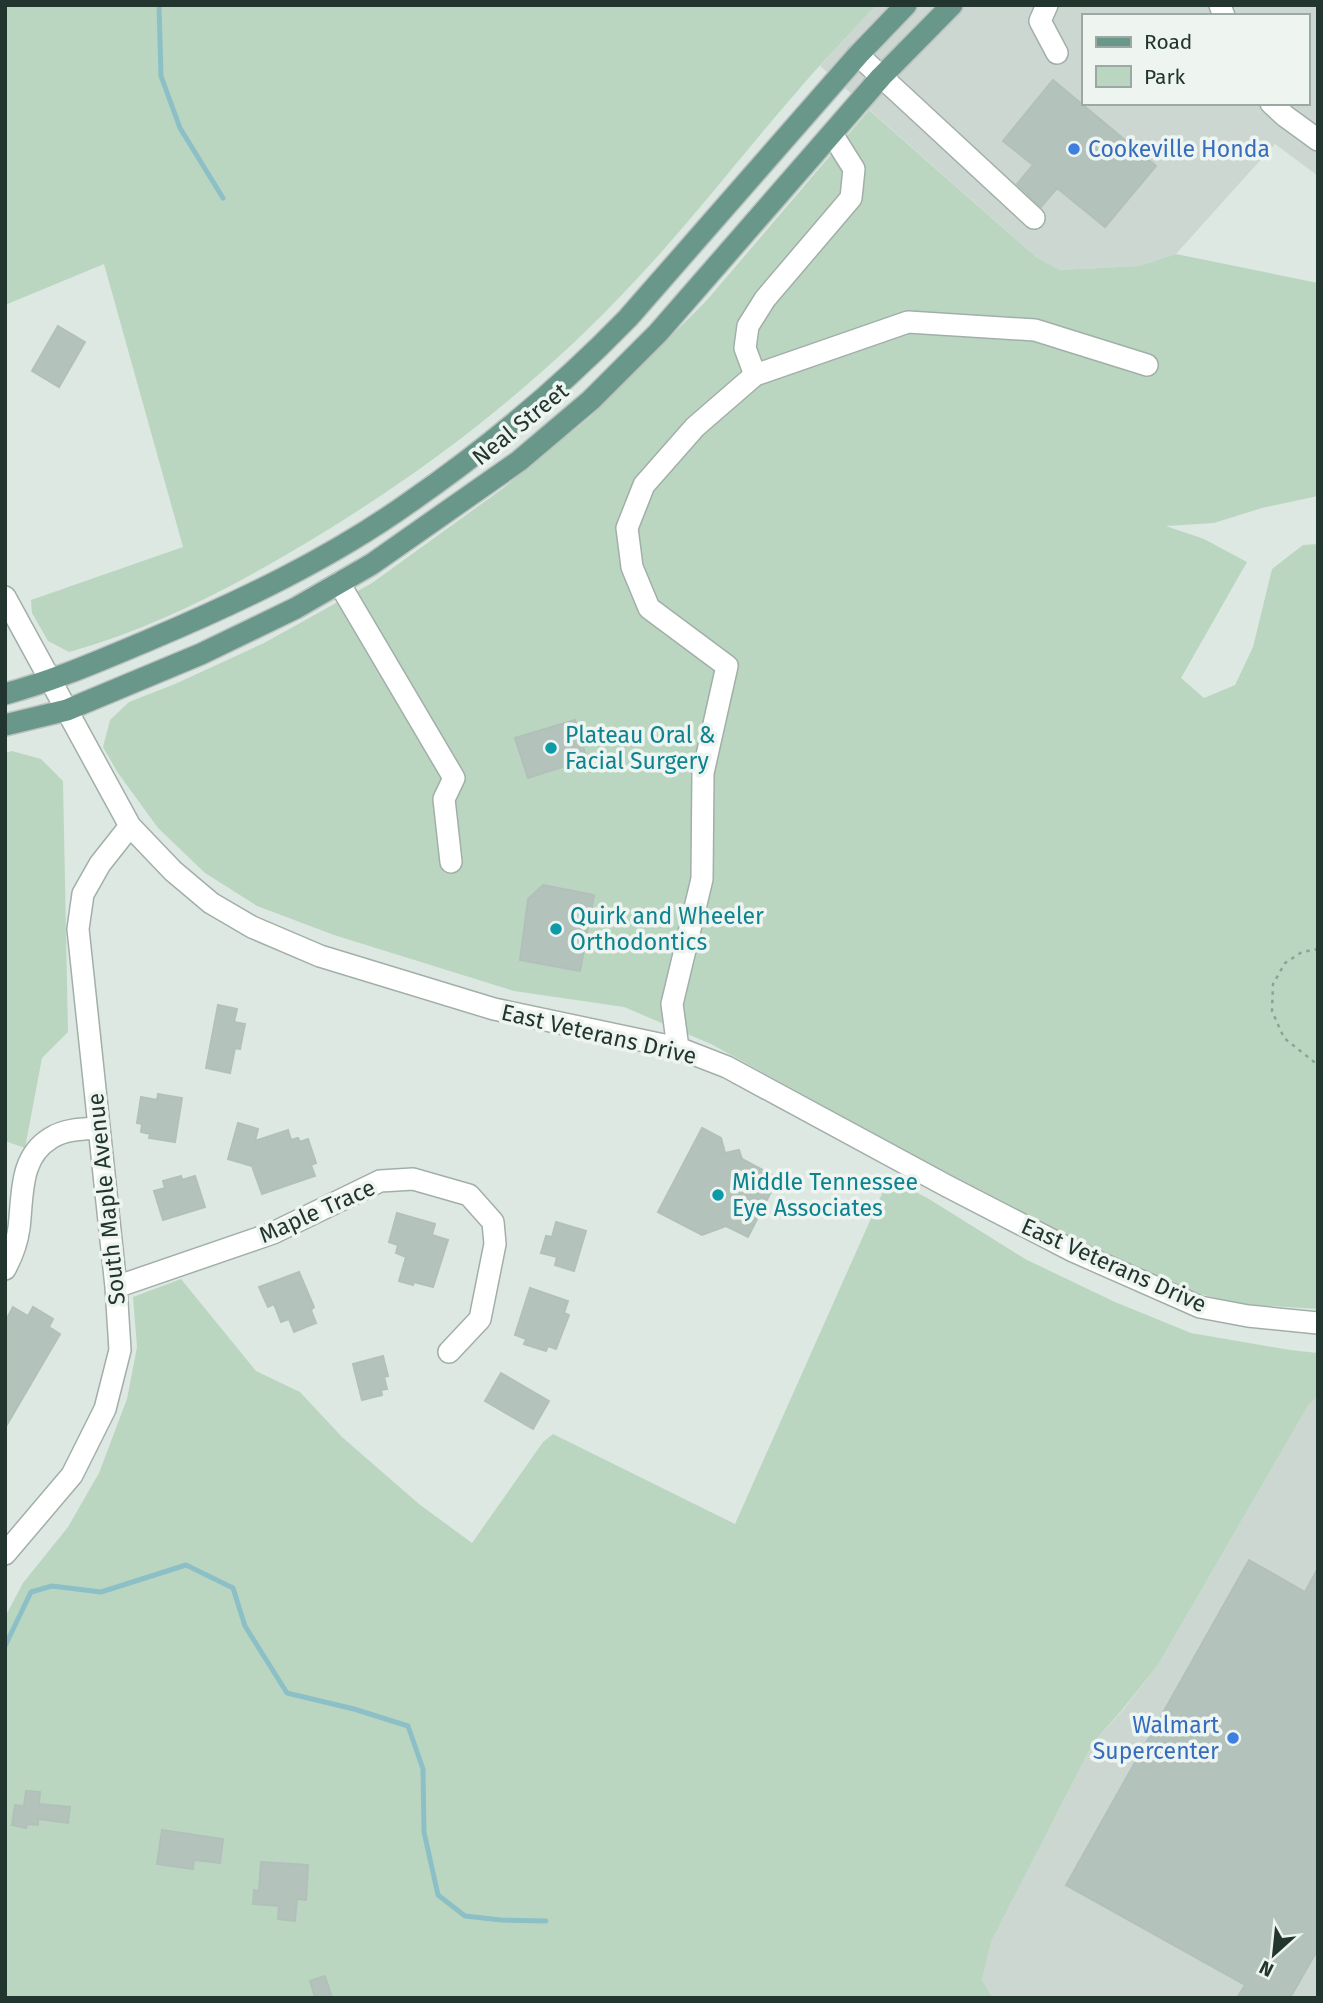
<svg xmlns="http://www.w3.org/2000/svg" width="1323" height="2003" font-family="'Fira Sans',sans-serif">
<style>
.built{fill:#cdd7d2;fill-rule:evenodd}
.green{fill:#bad6c0}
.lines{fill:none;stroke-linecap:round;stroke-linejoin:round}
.stream{stroke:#8dc0c6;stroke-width:5}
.building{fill:#b4c2bc;stroke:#b2c0ba;stroke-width:2}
.minor-casing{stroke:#a2afa9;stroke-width:24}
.major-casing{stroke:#bdc2c1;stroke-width:24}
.path{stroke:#83a79a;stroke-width:2.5;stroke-dasharray:3.5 5;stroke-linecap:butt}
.minor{stroke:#fff;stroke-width:21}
.major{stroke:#69988a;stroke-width:21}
.shop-dot{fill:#3f7fe0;stroke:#eef5f1;stroke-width:2.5}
.culture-dot{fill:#0f9aa8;stroke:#eef5f1;stroke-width:2.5}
.labels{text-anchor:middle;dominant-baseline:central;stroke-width:7;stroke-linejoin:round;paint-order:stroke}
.shop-label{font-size:23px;fill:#366cbe;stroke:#eef5f1;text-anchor:start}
.street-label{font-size:23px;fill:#22352f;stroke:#eef5f1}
.culture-label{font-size:23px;fill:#0d838f;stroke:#eef5f1;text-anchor:start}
</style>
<rect width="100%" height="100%" fill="#dee8e3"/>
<path class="built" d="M876,5H1318V176L1275,144L1176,254L1139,266L1060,270L1036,257L820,66ZM1083,16H1307V103H1083Z
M1318,1395V1998H993L982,1980L991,1942L1093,1743L1123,1710L1158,1665L1309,1404Z"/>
<path class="green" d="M5,5H876C849,35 820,64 794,95C740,157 690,223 633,283C542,381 435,464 321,534C242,582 159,627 69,652L48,641L32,613L31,600L183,547L104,264L5,305Z
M869,110L1036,257L1060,270L1139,266L1176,254L1318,283V496L1262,508L1214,523L1166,526L1204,539L1247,562L1181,678L1204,698L1235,685L1253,647L1272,569L1303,545L1318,544V1309L1236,1304L1187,1290L1102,1253L1007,1206L711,1044L624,1007L514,991L334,935L257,906L205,873L158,828L118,773L103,747L110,720L129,702L175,684L264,643L372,583L502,489L589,418L707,300Z
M12,751L41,759L63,781L68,1032L42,1058L25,1148L5,1141V753Z
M889,1178L929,1199L1027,1260L1115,1302L1191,1333L1290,1350L1318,1353V1396L1309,1404L1158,1665L1122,1710L1093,1743L991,1942L982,1980L993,1998H5V1617L23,1583L68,1527L99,1473L127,1399L137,1347L133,1297L181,1279L256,1371L300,1392L342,1437L419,1504L472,1543L543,1442L553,1434L735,1524Z"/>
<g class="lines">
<path class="stream" d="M159,5L161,76L180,128L223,198
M5,1646L31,1592L52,1586L101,1592L186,1565L233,1588L245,1626L287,1693L354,1709L408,1726L423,1769L424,1832L438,1895L465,1916L501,1920L546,1921"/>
</g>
<path class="building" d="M1053,80L1156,166L1105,227L1057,188L1041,207L1017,184L1033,165L1003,141Z
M58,326L85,342L59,387L32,371Z
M575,720L587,759L528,778L515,738Z
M543,885L594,895L580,971L520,960L528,899Z
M218,1005L237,1009L234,1022L245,1024L240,1049L235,1048L230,1073L206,1068Z
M158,1094L182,1098L175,1142L149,1138L150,1134L141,1132L142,1124L137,1123L141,1097L157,1100Z
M238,1123L258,1129L255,1141L288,1130L291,1140L298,1138L300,1142L308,1139L316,1163L311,1165L315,1176L262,1194L252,1166L228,1159Z
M702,1128L721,1138L725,1153L739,1150L742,1159L778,1178L748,1237L726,1226L702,1235L658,1212Z
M181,1176L182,1180L195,1176L205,1207L163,1220L154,1191L165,1188L163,1181Z
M397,1213L435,1224L432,1235L448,1240L433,1287L414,1282L413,1285L399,1281L406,1257L396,1253L398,1245L389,1242Z
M556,1222L586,1231L574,1271L555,1265L557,1257L541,1253L546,1236L552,1237Z
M299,1272L314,1307L311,1310L316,1323L294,1332L289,1319L281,1322L274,1304L268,1307L259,1287Z
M530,1288L568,1301L564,1313L569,1315L556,1349L548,1346L546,1351L524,1344L526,1339L515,1335Z
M13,1307L28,1316L33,1307L53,1319L49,1327L60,1334L5,1428V1322Z
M383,1356L388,1376L384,1377L387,1389L381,1390L382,1395L362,1400L353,1364Z
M501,1373L549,1401L533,1429L485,1401Z
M1249,1560L1305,1592L1318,1568V1949L1290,1998H1237L1245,1985L1066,1885Z
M26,1791L40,1792L39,1804L70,1807L68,1823L38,1819V1825L27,1824L26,1828L12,1825L15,1805L24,1806Z
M162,1830L223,1839L220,1863L194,1860L193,1869L157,1864Z
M261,1862L308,1865L306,1900L297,1899L295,1921L278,1919L279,1906L253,1904L254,1890L259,1891Z
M325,1976L332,1998H315L310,1981Z"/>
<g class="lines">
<g class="minor-casing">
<path id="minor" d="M1047,5L1040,21L1057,53
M1220,5L1224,16
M858,55L1034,218
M1271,103L1285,116L1318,140
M755,375L908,322L1035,330L1147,365
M339,583L454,778L444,799L451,862
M5,597L130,826L173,871L211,903L252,927L320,956L494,1009L678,1048L727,1067L947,1186L1073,1251L1200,1307L1248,1316L1318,1323
M678,1048L672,1004L702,879L703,773L727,666L649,608L632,567L627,528L644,485L695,427L755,375L745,348L748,326L765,299L851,198L854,169L832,134
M5,1269C12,1256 17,1243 19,1228C23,1195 19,1157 51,1138C65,1129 83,1129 99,1128
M116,1287L273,1233L380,1181L413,1179L469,1195L493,1222L495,1244L480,1319L449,1352
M5,1554L72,1475L105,1409L120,1350L116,1287L78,929L83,894L100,864L130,826"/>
</g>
<g class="major-casing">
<path id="major" d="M5,694C56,680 101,660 149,640C239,602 330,559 410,502C488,448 562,386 628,318L858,55L906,5
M5,725L67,710L201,654L296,608L372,564L519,461L591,400L658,333L881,77L952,5"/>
</g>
<path class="path" d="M1318,949L1302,952L1285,963L1273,984L1272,1011L1284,1038L1318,1065"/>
<use href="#minor" class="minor"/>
<use href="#major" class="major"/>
</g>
<g class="shop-dot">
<circle cx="1074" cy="149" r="7"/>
<circle cx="1233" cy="1738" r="7"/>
</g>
<g class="culture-dot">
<circle cx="551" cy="748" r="7"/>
<circle cx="556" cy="929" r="7"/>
<circle cx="718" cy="1195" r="7"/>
</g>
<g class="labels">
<g class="shop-label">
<text x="1088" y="149">Cookeville Honda</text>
<text x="1219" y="1725" text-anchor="end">Walmart<tspan x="1219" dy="26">Supercenter</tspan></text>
</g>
<g class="street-label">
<text transform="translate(520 424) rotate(-39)">Neal Street</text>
<text transform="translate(599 1034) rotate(13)">East Veterans Drive</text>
<text transform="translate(106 1199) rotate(-96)">South Maple Avenue</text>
<text transform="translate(317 1211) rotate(-24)">Maple Trace</text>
<text transform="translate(1114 1265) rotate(24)">East Veterans Drive</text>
</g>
<g class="culture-label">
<text x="565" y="735">Plateau Oral &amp;<tspan x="565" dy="26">Facial Surgery</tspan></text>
<text x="570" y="916">Quirk and Wheeler<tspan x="570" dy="26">Orthodontics</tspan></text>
<text x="732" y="1182">Middle Tennessee<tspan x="732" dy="26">Eye Associates</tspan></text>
</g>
</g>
<rect width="1323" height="2003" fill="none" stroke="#22352f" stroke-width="14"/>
<rect x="1082" y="14" width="228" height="91" fill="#eef5f1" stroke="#9ca8a3" stroke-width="2"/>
<rect x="1096" y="37" width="35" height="10" fill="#69988a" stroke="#9ca8a3" stroke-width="2"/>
<text x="1144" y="49" font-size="21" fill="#22352f">Road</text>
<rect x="1096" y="66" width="35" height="21" fill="#bad6c0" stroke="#9ca8a3" stroke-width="2"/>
<text x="1144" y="84" font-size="21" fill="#22352f">Park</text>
<g transform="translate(1274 1954) rotate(207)" stroke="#eef5f1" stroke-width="5" paint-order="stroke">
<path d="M0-5L12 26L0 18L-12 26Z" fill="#22352f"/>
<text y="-10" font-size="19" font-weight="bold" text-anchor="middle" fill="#22352f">N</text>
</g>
</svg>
